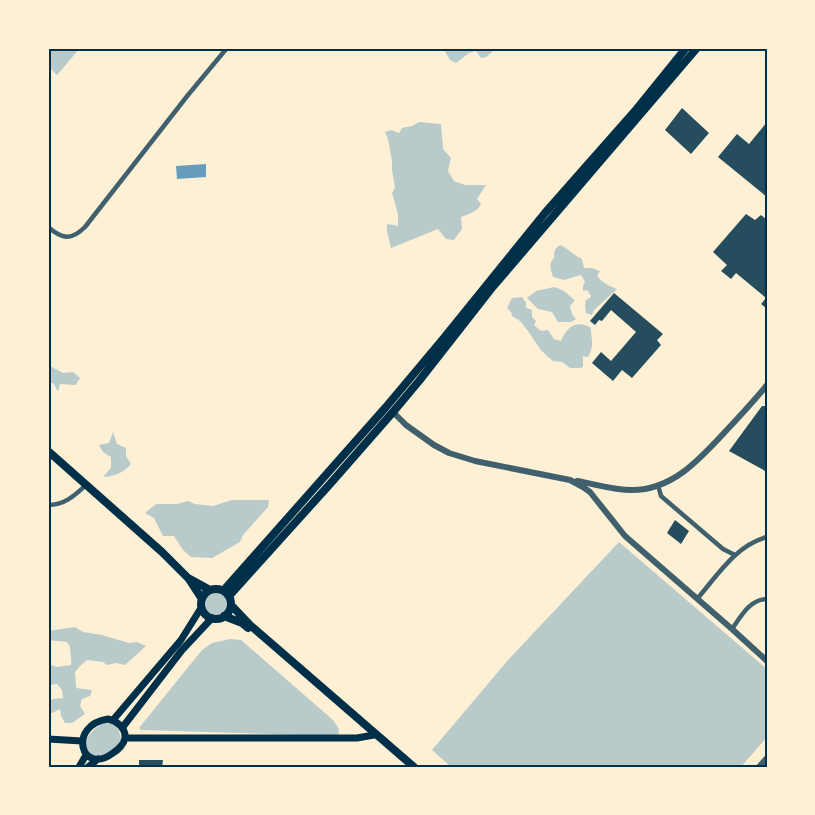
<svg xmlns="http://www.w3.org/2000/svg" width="815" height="815" font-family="Ubuntu,sans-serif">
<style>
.green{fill:#b9caca}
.water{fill:#669bbc}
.building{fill:#264d5e}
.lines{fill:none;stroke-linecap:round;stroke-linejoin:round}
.minor{stroke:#3f606c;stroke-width:4.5}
.tertiary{stroke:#3f606c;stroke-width:6}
.secondary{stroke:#003049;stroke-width:7}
.trunk{stroke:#003049;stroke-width:8}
.neatline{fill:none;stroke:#003049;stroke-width:2}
</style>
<rect width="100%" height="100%" fill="#fdf0d5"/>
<path class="green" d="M48,48H80L57,75L48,66Z
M443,48H497L486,57L481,58L476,51L469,53L456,63L450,60Z
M419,122L441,124L443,149L451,158L448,171L454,181L465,185H486L477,199L481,204C477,212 469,214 461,217L462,229L454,240L446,239L438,229L391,248L387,231V224L398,226V214L392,193L395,188L392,170V161L388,139L385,132L391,130L399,133L402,128L412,126Z
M560,245C569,249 573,255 582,259L584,268H592L600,271L597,276C603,283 609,286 617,289L594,310L592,315L586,313L585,305L586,300L590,298L591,296L587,290L583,291V286L585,282L581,275L564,280L553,277C551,270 548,264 554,258C554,252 554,249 560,245Z
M554,287C567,291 565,293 575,300L570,306L572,314L576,319L571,322H558L552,312L538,309L527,298L536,291Z
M522,297L526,303V308L532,310V317L536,321L534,325L541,331L548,330L554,339L561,341C566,327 577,319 591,328C591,341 595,344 588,357L583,356V367L580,368H570L562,362L553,361L547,356L540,349L528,331L520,321L512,316L511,312L507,308L512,298Z
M48,365L63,373L73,372L80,378L76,385L60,384L58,392L54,384L48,381Z
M113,432L117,444L126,448V456L131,464C125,472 113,477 103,477L111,468V457L103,452L99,445L109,443Z
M232,500H269L268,507L243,535L240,542L212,558L191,557L183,550L174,536H163L154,518L145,513L156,504H177L188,501L195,504L213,506Z
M619,542L767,669V737L741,767H451L432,750L509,659Z
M202 604a14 14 0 1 1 28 0a14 14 0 1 1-28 0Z
M75,627L83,632L102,635L129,643L137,642L146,646L125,665L116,663L107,665L103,662L87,660L80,666L75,672L76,688L92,690L90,696L82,699L80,706L85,714L72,723H65L61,716L60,709L48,715V702L53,699L63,698L62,690L57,684L48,685V666L51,665L57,667L71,665C72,659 70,654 70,647L67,642L48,640V631Z
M230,639L241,640L333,720L339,729L338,736L141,730L139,728L202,650L212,643Z
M104,723C115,723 118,726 121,738C115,752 108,754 94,757L85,748C86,735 93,729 104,723Z"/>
<path class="water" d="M206,164V177L177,179L176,166Z"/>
<path class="building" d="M682,108L709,133L691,154L665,130Z
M767,122V197L718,157L737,134L749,144Z
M746,214L755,220L761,215L767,220V309L761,304L766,298L736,273L731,279L721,271L727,265L713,252Z
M614,293L663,334L657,340L661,345L632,378L622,370L613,381L592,363L601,352L611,361L636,332L611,310L602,321L599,320L595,325L590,321Z
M762,406H767V472L729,451Z
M675,520L689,531L681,544L667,533Z
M139,760H163L162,767H139Z"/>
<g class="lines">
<path class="minor" d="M48,227C62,239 71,241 85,227L188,95L227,48
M658,485L661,496L723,549L735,555
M48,505C65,505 75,495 86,485
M697,599C717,576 736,545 767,537
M732,629C741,616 750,599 767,599"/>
<path class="tertiary" d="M393,412L406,425L434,445L449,453L475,461L570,480L583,487L590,492L625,536L732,629L767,661
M577,481C595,484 613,490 632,490C672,490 699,460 724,433C739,417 753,402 767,385
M759,767L767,758"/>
<path class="secondary" d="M108,719C117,721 126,728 125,738C124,744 118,750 113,753C81,777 67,725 108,719Z
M113,720L181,640L201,608
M122,728L182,650L212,618
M125,738H357L374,735
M48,739L82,741
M79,767L86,755
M88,767L98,759"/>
<path class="trunk" d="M48,451L162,552L189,579L202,599
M190,579L210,590
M201 604a15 15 0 1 1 30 0a15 15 0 1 1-30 0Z
M224,590L386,407L443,339L545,213L635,111L686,48
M229,596L330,484L393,412L419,381L491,289L697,48
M231,605L250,625L272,644L414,767
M224,616L242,623L248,628"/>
</g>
<rect width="815" height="815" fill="none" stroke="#fdf0d5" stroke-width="99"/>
<rect x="50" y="50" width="716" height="716" class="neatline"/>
</svg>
